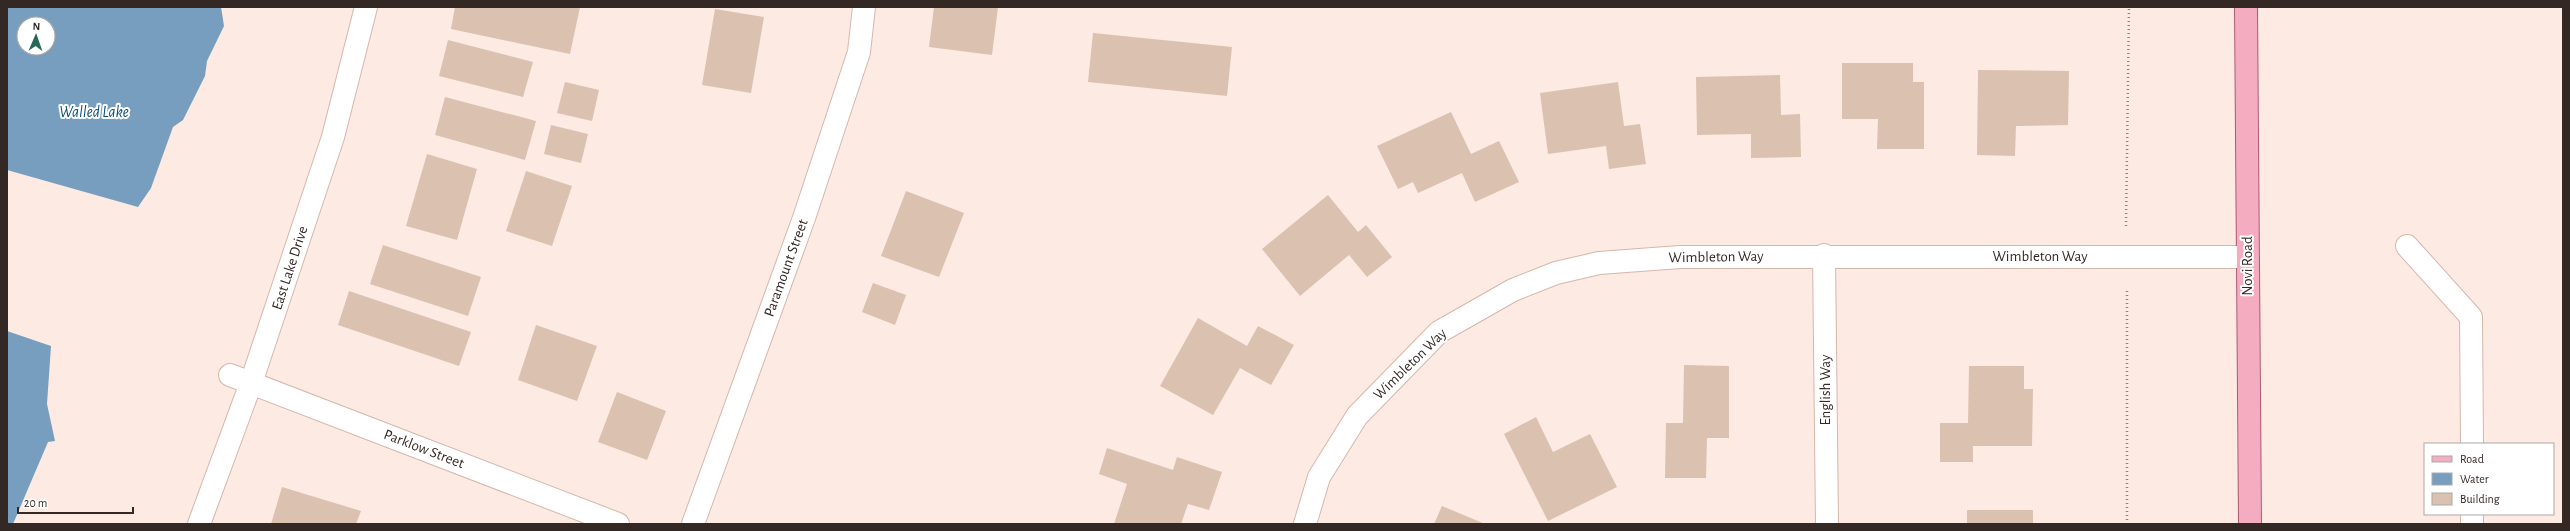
<svg xmlns="http://www.w3.org/2000/svg" width="2570" height="531" font-family="'Alegreya Sans',sans-serif">
<style>
.water{fill:#779ebe;fill-rule:evenodd}
.building{fill:#dbc1b0}
.lines{fill:none;stroke-linecap:round;stroke-linejoin:round}
.minor-casing{stroke:#d5b7ac;stroke-width:24}
.major-casing{stroke:#ac5b6e;stroke-width:24}
.path{stroke:#90817c;stroke-width:2.5;stroke-dasharray:1 3;stroke-linecap:butt}
.minor{stroke:#fff;stroke-width:22}
.major{stroke:#f4adc0;stroke-width:22}
.labels{text-anchor:middle;dominant-baseline:central;stroke-width:4;stroke-linejoin:round;paint-order:stroke}
.street-label{font-size:15px;fill:#332824;stroke:#fff}
.water-label{font-size:16px;font-style:italic;fill:#0a4d78;stroke:#fff}
</style>
<rect width="100%" height="100%" fill="#fdeae3"/>
<path class="water" d="M7,7H221L224,26L207,61L205,76L183,120L173,127L151,188L138,207L7,170ZM24,24H48V48H24Z
M7,331L51,346L47,404L55,441L48,442L13,524H7Z"/>
<path class="building" d="M455,7H580L570,54L451,29Z
M934,7H998L992,55L929,47Z
M715,9L764,17L751,93L702,85Z
M1093,33L1232,47L1227,96L1088,82Z
M448,40L533,62L523,97L439,76Z
M1842,63H1913V82H1924V149H1877L1878,119H1842Z
M1978,70L2069,71L2068,125L2016,126L2015,156L1977,155Z
M1780,75L1781,115L1800,114L1801,157L1751,158V134L1697,135L1696,77Z
M565,82L599,90L592,121L557,113Z
M1618,82L1624,126L1640,124L1646,164L1609,169L1606,146L1548,154L1540,93Z
M445,97L536,121L525,160L435,135Z
M1451,112L1471,154L1499,141L1519,182L1475,202L1462,173L1418,193L1413,182L1398,189L1377,146Z
M551,125L588,134L581,163L544,154Z
M427,154L477,169L457,240L406,226Z
M526,171L572,186L552,246L506,231Z
M906,191L964,213L939,277L881,256Z
M1328,195L1358,232L1366,225L1392,257L1367,277L1349,255L1300,296L1262,249Z
M383,245L481,277L468,316L370,284Z
M873,283L906,295L895,325L862,312Z
M349,291L471,332L459,366L338,325Z
M1198,318L1247,346L1258,326L1294,345L1271,385L1240,368L1213,415L1160,386Z
M536,325L597,346L577,401L518,380Z
M1684,365L1729,366V438H1707L1706,478H1665L1666,423H1683Z
M1969,366H2024V389H2033L2032,446H1973V462H1940V423H1968Z
M617,392L666,411L647,460L598,442Z
M1536,417L1553,452L1590,434L1617,487L1548,521L1504,434Z
M1107,448L1173,470L1177,457L1222,472L1209,510L1188,504L1181,524H1114L1127,484L1099,474Z
M282,487L361,511L356,524H271Z
M1442,506L1485,524H1434Z
M1967,510H2033V524H1967Z"/>
<g class="lines">
<g class="minor-casing">
<path id="minor" d="M2407,246L2471,317L2472,444
M1824,255L1827,524
M230,375L618,524
M2472,514V524
M199,524L251,383L333,137L366,7
M693,524L804,218L859,52L864,7
M1305,524L1319,477L1357,416L1439,332L1513,290L1556,273L1599,263L1680,257H2247"/>
</g>
<g class="major-casing">
<path id="major" d="M2246,7L2250,524"/>
</g>
<path class="path" d="M2126,226L2129,7
M2127,524V289"/>
<use href="#minor" class="minor"/>
<use href="#major" class="major"/>
</g>
<g class="labels">
<g class="street-label">
<text x="2040" y="256">Wimbleton Way</text>
<text transform="translate(1716 257) rotate(-1)">Wimbleton Way</text>
<text transform="translate(2247 266) rotate(-90)">Novi Road</text>
<text transform="translate(290 268) rotate(-72)">East Lake Drive</text>
<text transform="translate(786 268) rotate(-70)">Paramount Street</text>
<text transform="translate(1410 364) rotate(-44)">Wimbleton Way</text>
<text transform="translate(1825 390) rotate(-90)">English Way</text>
<text transform="translate(424 449) rotate(21)">Parklow Street</text>
</g>
<g class="water-label">
<text x="94" y="112">Walled Lake</text>
</g>
</g>
<rect width="2570" height="531" fill="none" stroke="#332824" stroke-width="16"/>
<rect x="2424" y="443" width="130" height="72" fill="#ffffff" stroke="#ada9a7"/>
<rect x="2432" y="456" width="20" height="6" fill="#f4adc0" stroke="#ada9a7"/>
<text x="2460" y="463" font-size="12" fill="#332824">Road</text>
<rect x="2432" y="473" width="20" height="12" fill="#779ebe" stroke="#ada9a7"/>
<text x="2460" y="483" font-size="12" fill="#332824">Water</text>
<rect x="2432" y="493" width="20" height="12" fill="#dbc1b0" stroke="#ada9a7"/>
<text x="2460" y="503" font-size="12" fill="#332824">Building</text>
<g transform="translate(36 36) rotate(2)"><circle r="19" fill="#ffffff" stroke="#ada9a7"/>
<path d="M0-3L7 15L0 10L-7 15Z" fill="#286856"/>
<text y="-6" font-size="11" font-weight="bold" text-anchor="middle" fill="#332824">N</text>
</g>
<path d="M18 507v6h115v-6" fill="none" stroke="#332824" stroke-width="2"/>
<text x="24" y="507" font-size="12" fill="#332824" stroke="#ffffff" stroke-width="3" paint-order="stroke">20 m</text>
</svg>
